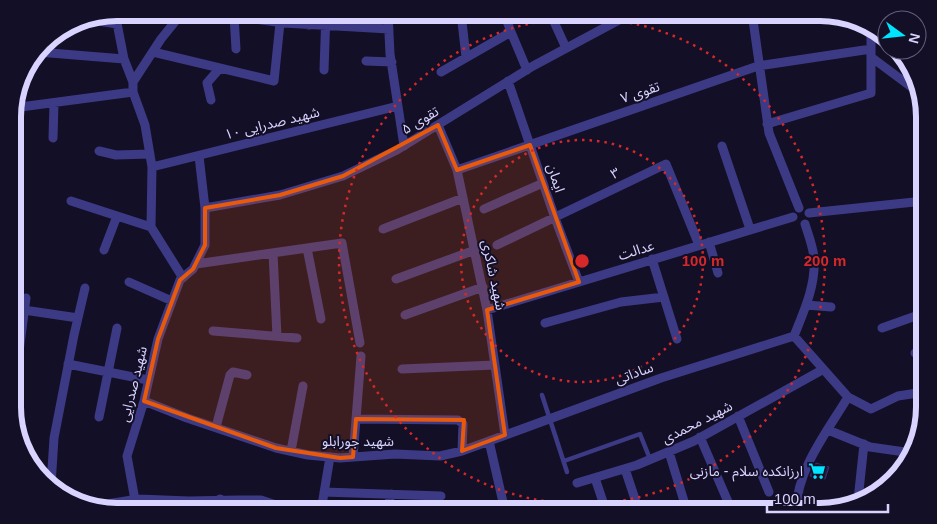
<svg xmlns="http://www.w3.org/2000/svg" width="937" height="524" font-family="Helvetica,'Noto Sans Arabic',sans-serif">
<style>
.building{fill:#241b47;stroke:#3b2d73}
.lines{fill:none;stroke-linecap:round;stroke-linejoin:round}
.service{stroke:#3d3a85;stroke-width:4.5}
.minor{stroke:#3d3a85;stroke-width:9}
.marked{fill:#e8590c;fill-opacity:0.2;stroke:#e8590c;stroke-width:4;stroke-linejoin:round}
.ring{fill:none;stroke:#d62828;stroke-width:2.5;stroke-dasharray:2.5 5}
.labels{text-anchor:middle;dominant-baseline:central;stroke-width:4;stroke-linejoin:round;paint-order:stroke}
.street-label{font-size:14px;fill:#d9d4ff;stroke:#130f26}
.poi-label{font-size:14px;fill:#d9d4ff;stroke:#130f26;text-anchor:end}
.rim{fill:none;stroke:#d9d4ff;stroke-width:6}
.centre{fill:#d62828;stroke:#130f26;stroke-width:2.5}
.ring-label{font-size:15px;text-anchor:middle;font-weight:bold;fill:#d62828;stroke:#130f26;stroke-width:4;stroke-linejoin:round;paint-order:stroke}
</style>
<rect width="100%" height="100%" fill="#130f26"/>
<path class="building" d="M816,463L829,467L825,479L810,476Z"/>
<g class="lines">
<path class="service" d="M542,395L567,472
M564,461L640,434L650,459"/>
<path class="minor" d="M115,13L124,59L133,82V92L145,125L152,167L151,227L183,278
M212,13L284,23L389,29
M307,13L309,25
M388,13L390,54L404,146
M461,13L466,57
M504,13L511,32
M550,13L566,48
M752,13L769,133L799,208
M234,16L236,49
M86,19L117,24
M38,52L124,59
M153,52L274,81L280,23
M871,57L918,92
M366,61L392,62
M324,70L326,13
M441,72L511,32L527,70
M508,81L555,218L579,282
M133,82L161,39L182,13
M211,100L207,83L220,68
M13,108L133,92
M13,115L16,131
M767,124L871,93V26
M438,125L457,170L487,310L505,435
M53,138L54,103
M722,146L750,229
M99,151L116,155L150,154
M923,160H924
M152,167L398,106
M457,170L758,66L871,49
M71,201L151,227
M205,208L280,195L343,176L397,150L533,66L632,13
M484,209L543,183
M809,213L924,201
M383,229L463,198
M709,242L718,273
M497,245L666,164L699,245
M307,248L321,319
M104,250L117,216
M273,253L277,336
M652,259L677,339
M196,264L342,243L360,343
M396,279L475,250
M129,282L172,301
M806,305L831,307
M24,310L78,318
M487,310L793,217
M405,315L483,287
M545,323L621,302L664,297
M882,328L924,313
M213,331L297,338
M794,336C804,311 816,285 814,258C813,246 808,234 805,224
M915,353L924,352
M68,364L148,380
M402,369L495,365
M13,398L26,298
M144,401L187,418L276,448L308,455L340,458L395,454L440,456L462,451L661,378L794,336L848,397L871,409L898,396L924,392
M738,416L769,492
M99,417L117,328
M356,419L458,420L463,424L462,451
M216,427L230,375L233,372L247,375
M828,430L870,447L912,453
M700,437L732,511
M489,441L505,511
M291,451L303,386
M669,452L687,511
M353,457L361,356
M625,469L639,511
M595,478L606,511
M577,483L637,465L694,441L822,370
M51,485L54,438L74,335L85,288
M876,487L883,488
M324,492L441,496
M135,500L127,456L144,401L158,339L180,280L193,269L205,245V208L199,156
M858,500L864,444
M95,506L138,499L189,501L238,500H261L294,511
M216,511L220,499
M321,511L330,457
M387,511L391,494
M796,511C797,469 827,432 848,397"/>
</g>
<path class="marked" d="M438,125L457,170L530,145L579,282L487,310L505,435L462,451L464,420L356,419L353,457L340,458L276,448L144,401L158,339L180,280L193,269L205,245V208L280,195L343,176Z"/>
<g class="ring">
<circle cx="582" cy="261" r="121"/>
<circle cx="582" cy="261" r="243"/>
</g>
<defs>
<g id="supermarket-bare" transform="scale(1.35)"><path d="M-6-5.5h2.5l.6 2H6L4.5 2H-2.5L-4.4-4H-6ZM-1.5 3.2a1.3 1.3 0 1 0 .1 0ZM3 3.2a1.3 1.3 0 1 0 .1 0Z" fill="#00e5ff" stroke="#130f26" stroke-width="2.5" paint-order="stroke"/></g>
</defs>
<g fill-rule="evenodd">
<use href="#supermarket-bare" x="817" y="471"/>
</g>
<g class="labels">
<g class="street-label">
<text transform="translate(640 92) rotate(-19)">تقوی ۷</text>
<text transform="translate(420 120) rotate(-31)">تقوی ۵</text>
<text transform="translate(272 123) rotate(-14)">شهید صدرایی ۱۰</text>
<text transform="translate(615 173) rotate(-26)">۳</text>
<text transform="translate(556 178) rotate(72)">ایمان</text>
<text transform="translate(636 250) rotate(-17)">عدالت</text>
<text transform="translate(494 275) rotate(78)">شهید شاکری</text>
<text transform="translate(634 373) rotate(-20)">ساداتی</text>
<text transform="translate(133 384) rotate(-76)">شهید صدرایی</text>
<text transform="translate(697 422) rotate(-27)">شهید محمدی</text>
<text x="358" y="441">شهید جورابلو</text>
</g>
<g class="poi-label">
<text x="803" y="471">ارزانکده سلام - مازنی</text>
</g>
</g>
<path d="M0 0H937V524H0ZM117 21H820A96 96 0 0 1 916 117V407A96 96 0 0 1 820 503H117A96 96 0 0 1 21 407V117A96 96 0 0 1 117 21Z" fill="#130f26" fill-rule="evenodd"/>
<path class="rim" d="M117 21H820A96 96 0 0 1 916 117V407A96 96 0 0 1 820 503H117A96 96 0 0 1 21 407V117A96 96 0 0 1 117 21Z"/>
<circle cx="582" cy="261" r="8" class="centre"/>
<g class="ring-label">
<text x="703" y="266">100 m</text>
<text x="825" y="266">200 m</text>
</g>
<g transform="translate(902 35) rotate(105)"><circle r="24" fill="#130f26" stroke="#625e7d"/>
<path d="M0-4L9 19L0 12L-9 19Z" fill="#00e5ff"/>
<text y="-8" font-size="14" font-weight="bold" text-anchor="middle" fill="#d9d4ff">N</text>
</g>
<path d="M767 504v8h121v-8" fill="none" stroke="#d9d4ff" stroke-width="2.5"/>
<text x="774" y="504" font-size="15" fill="#d9d4ff" stroke="#130f26" stroke-width="4" paint-order="stroke">100 m</text>
</svg>
